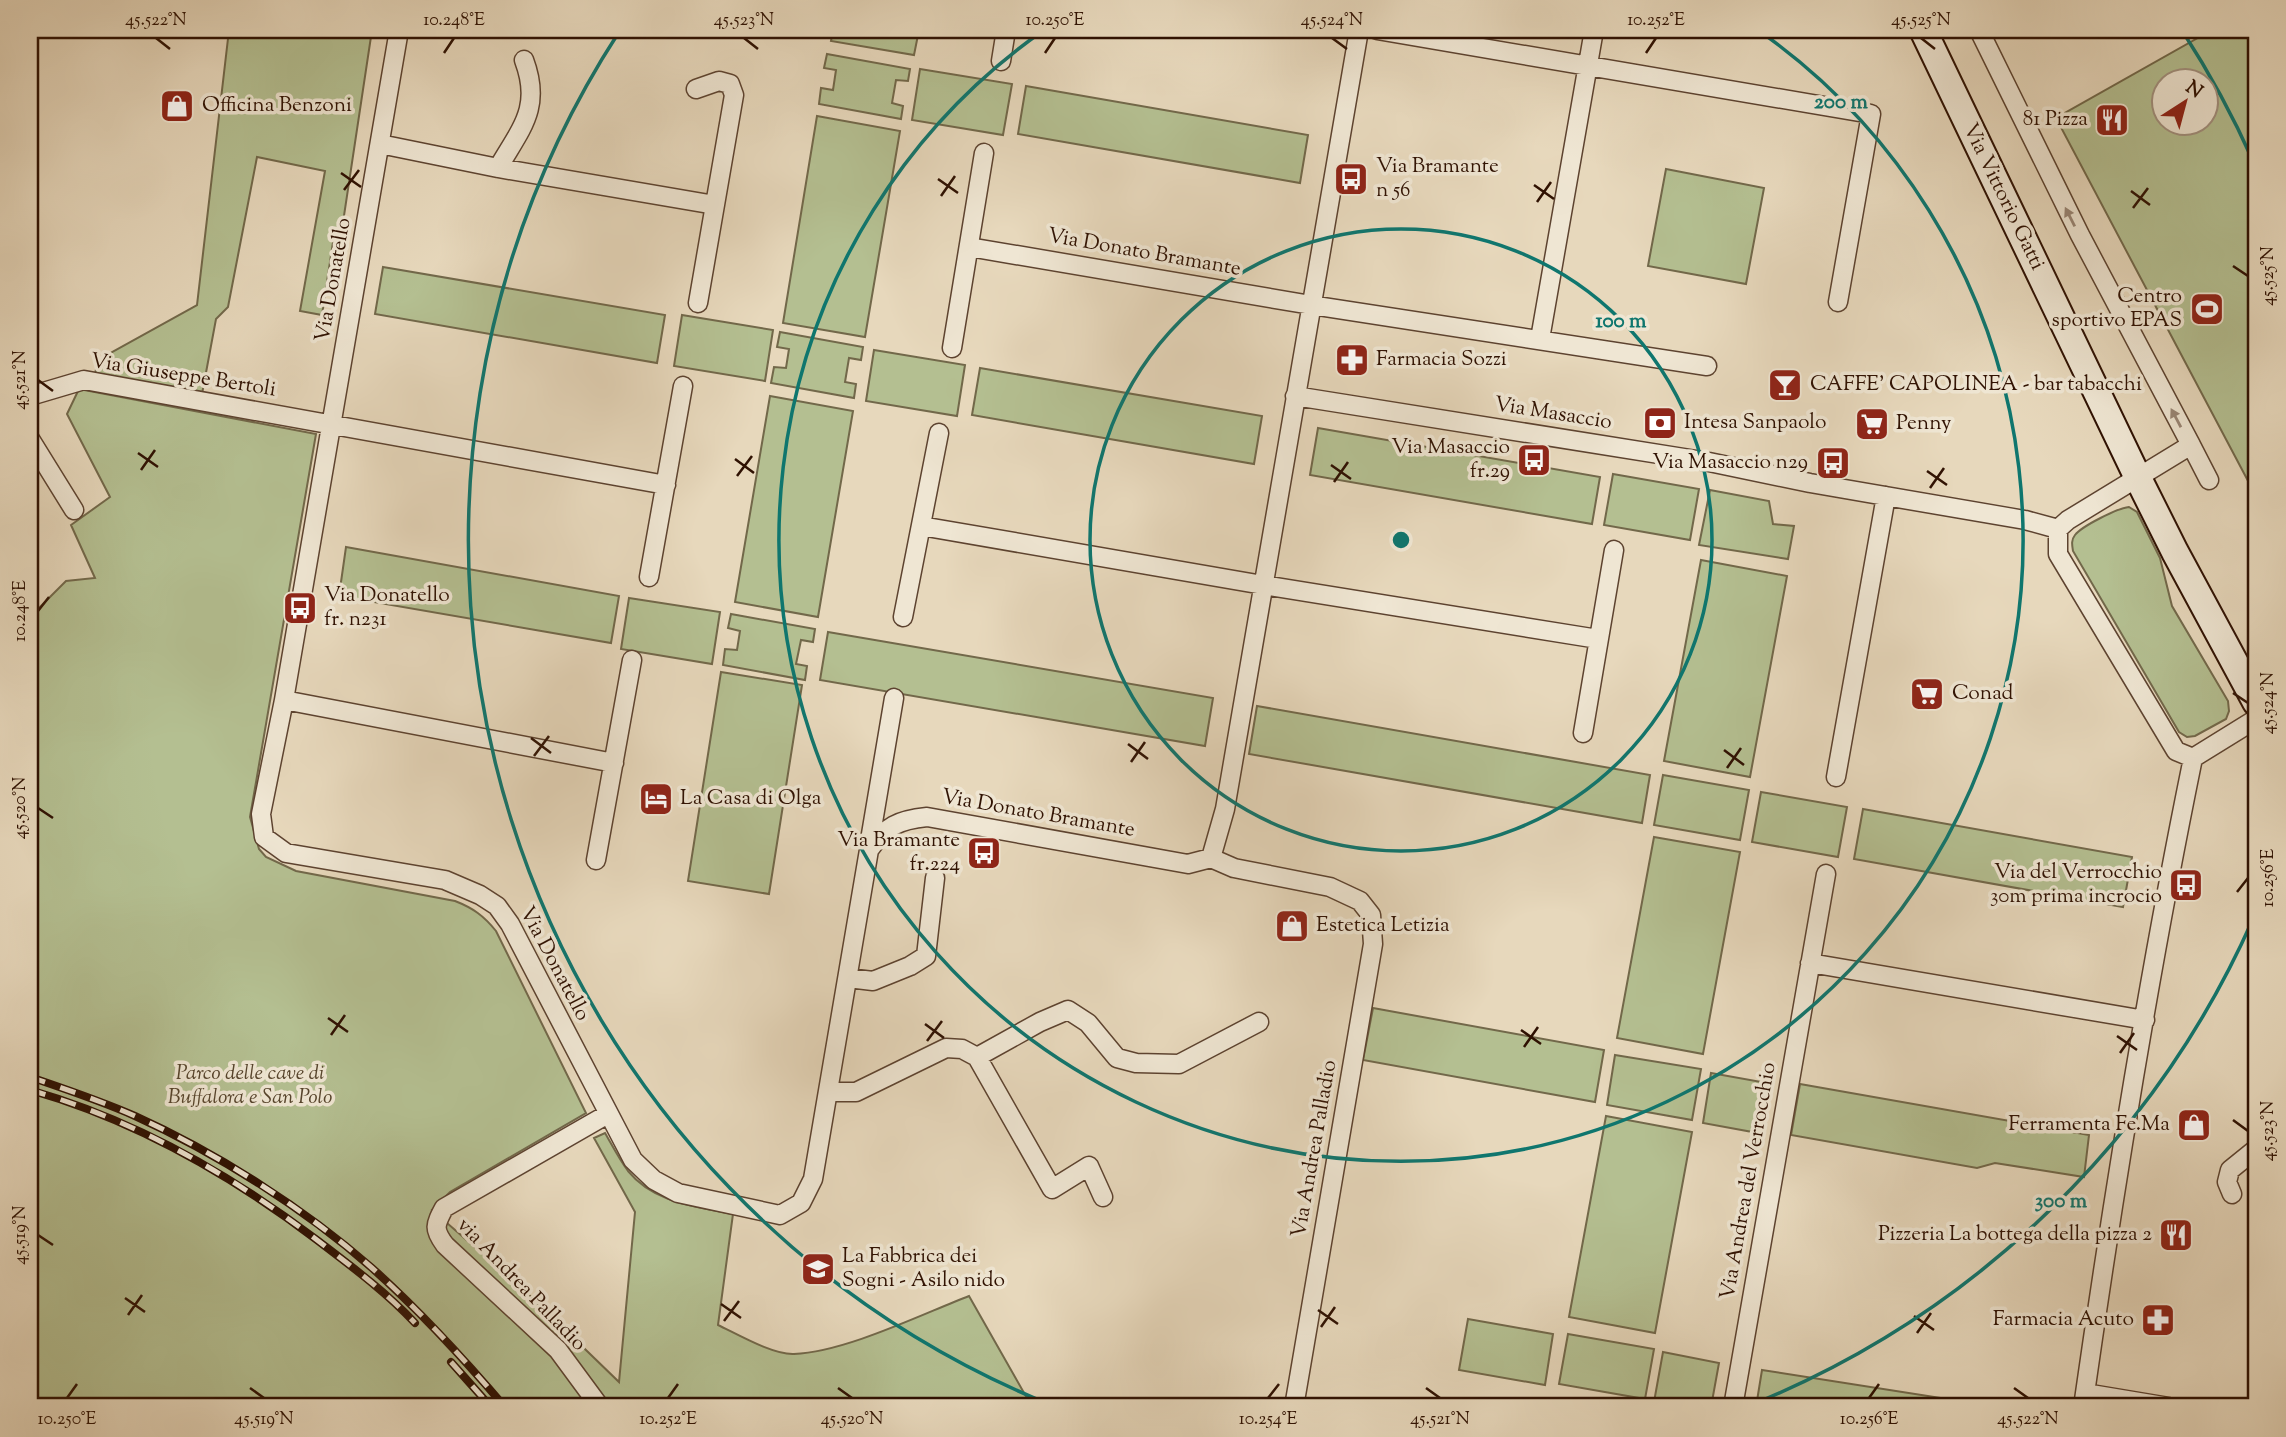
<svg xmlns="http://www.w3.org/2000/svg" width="2286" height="1437" font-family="'Sorts Mill Goudy',serif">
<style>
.green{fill:#b4bf91;stroke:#72684a;stroke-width:2;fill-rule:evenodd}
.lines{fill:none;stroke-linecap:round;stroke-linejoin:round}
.street-casing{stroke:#5d4330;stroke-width:21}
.secondary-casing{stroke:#2f1102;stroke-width:30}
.street{stroke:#efe6d3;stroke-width:18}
.secondary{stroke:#efe6d3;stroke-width:26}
.rail-casing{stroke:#2f1102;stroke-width:8}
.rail{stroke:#efe6d3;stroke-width:5;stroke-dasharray:16;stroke-linecap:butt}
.oneway{fill:#998675}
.ticks{fill:none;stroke:#2f1102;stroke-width:2.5}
.ring{fill:none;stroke:#0f766e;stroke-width:3.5}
.labels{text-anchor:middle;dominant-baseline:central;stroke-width:7;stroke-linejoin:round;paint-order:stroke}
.poi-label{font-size:21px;fill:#2f1102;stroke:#efe6d3;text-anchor:start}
.street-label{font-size:21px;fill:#2f1102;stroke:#efe6d3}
.park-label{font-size:21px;font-style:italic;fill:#57452d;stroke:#efe6d3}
.centre{fill:#0f766e;stroke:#efe6d3;stroke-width:3.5}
.ring-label{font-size:21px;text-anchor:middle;font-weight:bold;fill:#0f766e;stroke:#efe6d3;stroke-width:7;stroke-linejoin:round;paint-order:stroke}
.neatline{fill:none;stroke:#2f1102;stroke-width:2.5}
.ticks-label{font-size:18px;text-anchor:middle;fill:#2f1102}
</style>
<rect width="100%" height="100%" fill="#e7d8bc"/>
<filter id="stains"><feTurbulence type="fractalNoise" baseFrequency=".00286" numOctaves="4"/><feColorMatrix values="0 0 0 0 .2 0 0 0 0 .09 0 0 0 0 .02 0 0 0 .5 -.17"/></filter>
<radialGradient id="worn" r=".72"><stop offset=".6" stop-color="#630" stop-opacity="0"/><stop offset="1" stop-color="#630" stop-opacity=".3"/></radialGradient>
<path class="green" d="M229,30H372L342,229H335L322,315L300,311L325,171L257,157L228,307L216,319L202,394L95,374L98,360L197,305Z
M833,30H919L914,55L831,41Z
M2212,30H2256V496L2056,118ZM2206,80V122H2164V80Z
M827,54L910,69L908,81L896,80L892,103L903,106L901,119L819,104L821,88L833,90L836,70L824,68Z
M920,69L1012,84L1003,135L912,120Z
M1026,86L1308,135L1300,183L1018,134Z
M817,116L900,131L865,337L783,323Z
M1666,169L1764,188L1746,284L1648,266Z
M383,267L665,315L657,363L375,314Z
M682,315L773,330L765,381L674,366Z
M780,332L863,347L861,360L849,358L845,382L856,384L854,398L771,383L774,367L786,368L789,349L777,347Z
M874,350L965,365L957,416L866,401Z
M980,368L1262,416L1254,464L972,415Z
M79,389L316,434L250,817L259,849L266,857L296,871L455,901C473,908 484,916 496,931L586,1113L450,1192L432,1210L523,1289L619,1382L635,1212L594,1138L605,1133C612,1145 619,1159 628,1171C654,1203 695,1206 733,1214L718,1325C737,1334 773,1355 794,1354C845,1352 920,1315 969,1296L1032,1407H30V617L66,581L95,578L71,525L110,497L67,414Z
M770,396L853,411L818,617L735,602Z
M1318,428L1600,477L1592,524L1310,475Z
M1613,474L1699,489L1690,540L1604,525Z
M1710,490L1769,501L1773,524L1794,526L1788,559L1699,545Z
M2129,507L2137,512L2160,558L2172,606L2228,701L2229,711L2226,719L2195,736L2187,737L2179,732L2073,551C2072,545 2071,540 2075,535C2082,526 2118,508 2129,507Z
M346,547L619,596L611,643L339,596Z
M1701,560L1787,576L1750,777L1664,761Z
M629,598L720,612L712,664L621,649Z
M731,614L815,629L813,642L801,640L796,664L807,666L805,680L723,665L725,649L737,650L740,631L728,628Z
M828,632L1213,698L1205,746L820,680Z
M721,672L802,685L769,894L688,881Z
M1257,706L1650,775L1642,823L1249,754Z
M1663,775L1749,790L1740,840L1654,825Z
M1761,792L1847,807L1838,857L1752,842Z
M1863,809L2132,857L2123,907L1854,859Z
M1654,837L1740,852L1703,1054L1617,1038Z
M1373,1008L1604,1050L1595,1102L1363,1060Z
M1615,1055L1701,1069L1692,1120L1607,1105Z
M1711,1073L1767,1083L1758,1133L1703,1123Z
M1800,1084L2089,1135L2084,1177L1995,1163L1977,1168L1791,1135Z
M1606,1116L1692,1132L1655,1333L1569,1317Z
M1468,1319L1553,1334L1545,1385L1459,1370Z
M1568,1334L1654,1349L1645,1399L1559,1384Z
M1663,1352L1719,1363L1711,1407H1682L1654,1402Z
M1762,1370L1998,1407H1756Z"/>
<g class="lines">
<g class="street-casing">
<path id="street" d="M399,30L284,700L261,814L264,837L286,853L445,880L480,895L497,906L510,924L633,1160L654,1180L678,1193L780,1215L801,1203L813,1179L869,850C886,826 898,820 927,817L1188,864L1211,858L1234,868L1330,887L1360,901L1371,915L1373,944L1294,1407
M1377,30L1871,114L1838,302
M1979,30L2080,235L2191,445L2068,520L2058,529
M1001,61L1006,30
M696,89L719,81L730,84L734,95L698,303
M380,144L498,168L715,205
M498,168C521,128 542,108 524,60
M969,247L1311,305L1707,366
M1540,339L1594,30
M952,348L984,153
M30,396L84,380L666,485
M1295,396L1709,462L1810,483L2025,520L2058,529
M30,439L74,510
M2191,445L2209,480
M921,526L1263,585L1598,639
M2058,529V554L2176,751L2193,758
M649,577L683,386
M903,617L939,433
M284,700L614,763
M1583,733L1614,550
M1836,777L1886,496
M869,846L894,698
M1211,858L1225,809L1359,30
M596,860L632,660
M1810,963L2145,1020
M848,978L873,981L910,966L926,956L935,878
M977,1057L1040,1022L1068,1010L1088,1023L1117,1058L1136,1063L1179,1064L1259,1022
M829,1092H856L946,1048L962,1049L977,1057L1052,1189L1089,1166L1103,1197
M2232,1194L2227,1182L2230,1170L2256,1149
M2085,1393L2169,1407
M600,1407L558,1350L445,1245C433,1229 435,1225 444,1208L608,1114
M1733,1407L1826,874
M2083,1407C2114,1190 2149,973 2193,758L2256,719"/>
</g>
<g class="secondary-casing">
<path id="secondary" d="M1923,30L2138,478L2175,552L2256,702"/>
</g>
<use href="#street" class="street"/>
<use href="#secondary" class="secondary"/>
<g class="rail-casing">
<path id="rail" d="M30,1077C65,1089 101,1101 135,1116C217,1153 305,1209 372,1268C420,1311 464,1359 505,1407
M30,1090C135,1120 230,1174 317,1240C351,1266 386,1292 415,1323
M451,1362L491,1407"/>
</g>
<use href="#rail" class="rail"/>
</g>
<defs><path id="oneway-solid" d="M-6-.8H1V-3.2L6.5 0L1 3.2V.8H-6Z" transform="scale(1.75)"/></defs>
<g class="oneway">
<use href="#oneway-solid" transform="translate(2070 217) rotate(-117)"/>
<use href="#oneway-solid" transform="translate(2176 418) rotate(-118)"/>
</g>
<path class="ticks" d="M156,38L170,49M744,38L758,49M1332,38L1347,49M1921,38L1935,49M444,53L454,38M1045,53L1055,38M1646,53L1656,38M341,173L361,187M938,179L958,193M1534,185L1554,199M344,190L359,170M2131,191L2150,205M941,196L955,176M1537,202L1551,182M2133,208L2148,188M2233,266L2248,276M38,380L53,391M138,453L158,467M735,459L754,473M1331,465L1351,479M141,470L155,450M1927,471L1947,485M737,476L752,456M1334,482L1348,462M1930,488L1944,468M38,611L49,597M2233,693L2248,703M531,738L551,753M1128,744L1148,759M1724,750L1744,765M534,756L549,736M1131,762L1145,742M1727,768L1741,748M38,808L53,818M2237,892L2248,878M328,1018L348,1032M925,1024L944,1038M1521,1030L1541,1044M331,1035L345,1015M2117,1036L2137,1050M927,1041L942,1021M1524,1047L1538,1027M2120,1053L2134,1033M2233,1120L2248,1131M38,1235L53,1245M125,1298L145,1312M721,1304L741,1318M1318,1310L1338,1324M128,1315L142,1295M1914,1316L1934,1330M724,1321L739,1301M1321,1327L1335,1307M1917,1333L1931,1313M250,1388L264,1398M838,1388L852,1398M1426,1388L1440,1398M2014,1388L2028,1398M67,1398L77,1384M668,1398L678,1384M1268,1398L1279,1384M1869,1398L1879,1384"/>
<g class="ring">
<circle cx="1401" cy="540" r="311"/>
<path d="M1758 30A622 622 0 1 1 1044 30"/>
<path d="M2253 919A933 933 0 0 1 1751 1405M1051 1405A933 933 0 0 1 619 32M2183 32A933 933 0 0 1 2253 161"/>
</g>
<defs>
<g id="shop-square" transform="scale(1.75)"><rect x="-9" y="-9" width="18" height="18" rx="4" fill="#8f2418" stroke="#efe6d3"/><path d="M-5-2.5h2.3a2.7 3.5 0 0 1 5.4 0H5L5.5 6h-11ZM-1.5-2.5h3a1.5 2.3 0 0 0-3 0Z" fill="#fff"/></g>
<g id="restaurant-square" transform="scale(1.75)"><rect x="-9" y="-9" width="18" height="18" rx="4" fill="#8f2418" stroke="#efe6d3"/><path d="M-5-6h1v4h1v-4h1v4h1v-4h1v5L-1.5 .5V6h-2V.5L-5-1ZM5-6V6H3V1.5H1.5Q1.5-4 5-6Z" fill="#fff"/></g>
<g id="bus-square" transform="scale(1.75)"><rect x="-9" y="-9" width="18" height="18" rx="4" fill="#8f2418" stroke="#efe6d3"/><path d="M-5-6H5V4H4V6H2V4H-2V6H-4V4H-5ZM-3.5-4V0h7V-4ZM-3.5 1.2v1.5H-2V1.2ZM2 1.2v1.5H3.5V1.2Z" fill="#fff"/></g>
<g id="stadium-square" transform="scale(1.75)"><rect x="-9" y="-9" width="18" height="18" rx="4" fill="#8f2418" stroke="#efe6d3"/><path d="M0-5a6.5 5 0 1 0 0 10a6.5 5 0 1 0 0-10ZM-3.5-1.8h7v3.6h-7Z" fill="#fff"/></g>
<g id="pharmacy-square" transform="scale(1.75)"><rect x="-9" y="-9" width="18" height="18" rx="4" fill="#8f2418" stroke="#efe6d3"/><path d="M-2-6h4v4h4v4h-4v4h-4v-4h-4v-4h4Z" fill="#fff"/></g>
<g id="bar-square" transform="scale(1.75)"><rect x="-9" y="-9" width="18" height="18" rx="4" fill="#8f2418" stroke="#efe6d3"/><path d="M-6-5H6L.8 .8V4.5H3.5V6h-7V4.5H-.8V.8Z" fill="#fff"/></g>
<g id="bank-square" transform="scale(1.75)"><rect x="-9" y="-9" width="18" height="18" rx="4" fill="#8f2418" stroke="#efe6d3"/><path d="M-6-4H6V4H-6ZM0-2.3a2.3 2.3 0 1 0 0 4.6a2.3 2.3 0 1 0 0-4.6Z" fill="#fff"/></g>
<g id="supermarket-square" transform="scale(1.75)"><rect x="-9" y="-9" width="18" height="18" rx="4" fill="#8f2418" stroke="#efe6d3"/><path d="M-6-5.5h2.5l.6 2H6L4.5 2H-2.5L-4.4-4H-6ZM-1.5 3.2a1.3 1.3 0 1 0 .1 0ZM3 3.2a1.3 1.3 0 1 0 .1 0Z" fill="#fff"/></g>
<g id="hotel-square" transform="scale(1.75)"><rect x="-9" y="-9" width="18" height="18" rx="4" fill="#8f2418" stroke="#efe6d3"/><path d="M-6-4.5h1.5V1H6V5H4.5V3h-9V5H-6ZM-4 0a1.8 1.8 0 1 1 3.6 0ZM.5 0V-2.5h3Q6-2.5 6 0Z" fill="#fff"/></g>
<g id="school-square" transform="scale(1.75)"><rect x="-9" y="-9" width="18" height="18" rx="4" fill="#8f2418" stroke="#efe6d3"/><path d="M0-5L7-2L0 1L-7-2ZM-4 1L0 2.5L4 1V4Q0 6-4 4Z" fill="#fff"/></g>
</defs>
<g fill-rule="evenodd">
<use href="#shop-square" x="177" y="106"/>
<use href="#restaurant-square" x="2112" y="120"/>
<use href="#bus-square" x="1351" y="179"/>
<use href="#stadium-square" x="2207" y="309"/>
<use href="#pharmacy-square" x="1352" y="360"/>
<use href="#bar-square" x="1785" y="385"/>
<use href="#bank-square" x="1660" y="423"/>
<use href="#supermarket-square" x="1872" y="424"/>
<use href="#bus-square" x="1534" y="460"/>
<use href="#bus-square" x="1833" y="463"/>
<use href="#bus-square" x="300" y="608"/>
<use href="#supermarket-square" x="1927" y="694"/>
<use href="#hotel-square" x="656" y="799"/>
<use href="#bus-square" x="984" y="853"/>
<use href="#bus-square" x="2186" y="885"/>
<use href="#shop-square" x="1292" y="926"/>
<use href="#shop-square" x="2194" y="1125"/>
<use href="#restaurant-square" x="2176" y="1235"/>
<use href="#school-square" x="818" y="1269"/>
<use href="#pharmacy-square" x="2158" y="1320"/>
</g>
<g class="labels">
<g class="poi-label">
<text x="202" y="106">Officina Benzoni</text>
<text x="2088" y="120" text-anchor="end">81 Pizza</text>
<text x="1376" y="167">Via Bramante<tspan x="1376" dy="24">n 56</tspan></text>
<text x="2182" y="297" text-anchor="end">Centro<tspan x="2182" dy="24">sportivo EPAS</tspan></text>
<text x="1376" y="360">Farmacia Sozzi</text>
<text x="1810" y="385">CAFFE' CAPOLINEA - bar tabacchi</text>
<text x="1684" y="423">Intesa Sanpaolo</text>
<text x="1896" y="424">Penny</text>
<text x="1510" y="448" text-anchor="end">Via Masaccio<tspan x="1510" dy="24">fr.29</tspan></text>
<text x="1808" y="463" text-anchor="end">Via Masaccio n29</text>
<text x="324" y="596">Via Donatello<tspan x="324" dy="24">fr. n231</tspan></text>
<text x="1952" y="694">Conad</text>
<text x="680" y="799">La Casa di Olga</text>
<text x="960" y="841" text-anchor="end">Via Bramante<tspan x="960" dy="24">fr.224</tspan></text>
<text x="2162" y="873" text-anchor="end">Via del Verrocchio<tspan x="2162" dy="24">30m prima incrocio</tspan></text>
<text x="1316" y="926">Estetica Letizia</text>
<text x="2170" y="1125" text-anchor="end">Ferramenta Fe.Ma</text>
<text x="2152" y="1235" text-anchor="end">Pizzeria La bottega della pizza 2</text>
<text x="842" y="1257">La Fabbrica dei<tspan x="842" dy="24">Sogni - Asilo nido</tspan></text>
<text x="2134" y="1320" text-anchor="end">Farmacia Acuto</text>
</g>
<g class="street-label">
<text transform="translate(2003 197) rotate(64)">Via Vittorio Gatti</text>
<text transform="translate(1144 253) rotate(10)">Via Donato Bramante</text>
<text transform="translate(334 280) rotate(-80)">Via Donatello</text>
<text transform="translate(183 376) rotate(9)">Via Giuseppe Bertoli</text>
<text transform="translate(1553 414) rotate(9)">Via Masaccio</text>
<text transform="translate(1038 814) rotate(10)">Via Donato Bramante</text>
<text transform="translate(554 964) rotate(62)">Via Donatello</text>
<text transform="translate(1315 1149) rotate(-80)">Via Andrea Palladio</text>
<text transform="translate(1749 1181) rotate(-80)">Via Andrea del Verrocchio</text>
<text transform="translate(521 1285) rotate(46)">via Andrea Palladio</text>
</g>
<g class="park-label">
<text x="250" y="1074">Parco delle cave di<tspan x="250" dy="24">Buffalora e San Polo</tspan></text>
</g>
</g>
<circle cx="1401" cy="540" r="10" class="centre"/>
<g class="ring-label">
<text x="1841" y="108">200 m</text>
<text x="1621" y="327">100 m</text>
<text x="2061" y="1207">300 m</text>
</g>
<rect width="2286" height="1437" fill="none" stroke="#e7d8bc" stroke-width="77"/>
<g transform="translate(2185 102) rotate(36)"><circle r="33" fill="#efe6d3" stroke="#a2917f" stroke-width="2"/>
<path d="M0-5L12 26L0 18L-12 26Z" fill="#8f2418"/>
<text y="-10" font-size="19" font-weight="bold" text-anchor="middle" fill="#2f1102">N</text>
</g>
<rect x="38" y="38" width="2210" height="1360" class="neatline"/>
<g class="ticks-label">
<text x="156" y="25">45.522°N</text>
<text x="454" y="25">10.248°E</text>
<text x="744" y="25">45.523°N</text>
<text x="1055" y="25">10.250°E</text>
<text x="1332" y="25">45.524°N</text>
<text x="1656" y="25">10.252°E</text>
<text x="1921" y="25">45.525°N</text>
<text transform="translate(2267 276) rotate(-90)" y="6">45.525°N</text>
<text transform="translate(19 380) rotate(-90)" y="6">45.521°N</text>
<text transform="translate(19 611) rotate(-90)" y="6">10.248°E</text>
<text transform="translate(2267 703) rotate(-90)" y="6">45.524°N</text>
<text transform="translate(19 808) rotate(-90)" y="6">45.520°N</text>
<text transform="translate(2267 878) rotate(-90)" y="6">10.256°E</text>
<text transform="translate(2267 1131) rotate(-90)" y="6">45.523°N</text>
<text transform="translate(19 1235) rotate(-90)" y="6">45.519°N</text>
<text x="67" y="1424">10.250°E</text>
<text x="264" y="1424">45.519°N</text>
<text x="668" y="1424">10.252°E</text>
<text x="852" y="1424">45.520°N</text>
<text x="1268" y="1424">10.254°E</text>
<text x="1440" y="1424">45.521°N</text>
<text x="1869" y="1424">10.256°E</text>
<text x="2028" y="1424">45.522°N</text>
</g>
<rect width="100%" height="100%" filter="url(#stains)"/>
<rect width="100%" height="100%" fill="url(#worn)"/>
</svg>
